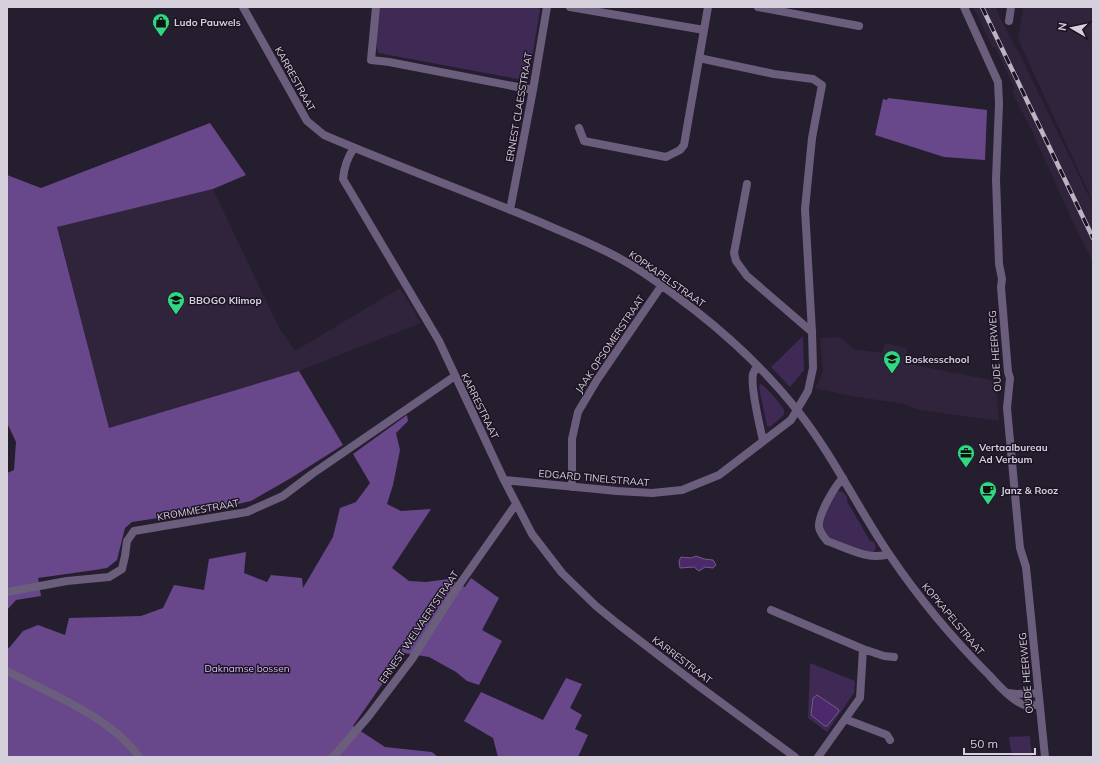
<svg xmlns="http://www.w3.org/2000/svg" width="1100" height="764" font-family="Mulish,sans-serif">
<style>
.built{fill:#2f243b}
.green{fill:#3f2955}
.forest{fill:#68478b}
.water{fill:#4b296a;stroke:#745b8c}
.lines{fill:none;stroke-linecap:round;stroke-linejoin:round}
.street{stroke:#6b5d7c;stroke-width:8}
.rail-casing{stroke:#bbb5c2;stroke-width:4.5}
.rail{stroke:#1c1424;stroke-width:3;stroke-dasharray:9;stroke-linecap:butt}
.labels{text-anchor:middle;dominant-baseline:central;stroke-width:3;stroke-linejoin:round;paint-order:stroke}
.poi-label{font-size:10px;font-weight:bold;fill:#d5d0dc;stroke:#1c1424;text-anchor:start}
.street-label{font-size:10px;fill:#d5d0dc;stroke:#1c1424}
.park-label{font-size:10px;fill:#d8bef8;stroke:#1c1424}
</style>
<rect width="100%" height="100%" fill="#251e2e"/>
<path class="built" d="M973,7H996L999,16L1020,55L1093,205V262L1076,229L1033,133L1012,92L1015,89L995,47L993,48Z
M1023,7H1093V202L1018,39Z
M213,189L278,326L295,351L400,288L421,323L299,371L109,428L57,226Z
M840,337L854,349L882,353L885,343L907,348L905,363L996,381L999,421L920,410L903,404L846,395L815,388L820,379L823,370L820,338Z"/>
<path class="green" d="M380,7H539L540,11L532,57L526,75L518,79L378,53C374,37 378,23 380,7Z
M803,336L804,370L790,387L771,367Z
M760,384C766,386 781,404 784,410V415L770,427L767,426L759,388Z
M838,491L843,492L847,497V501L870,541L874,542C876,546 877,552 871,552C864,553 836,541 827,537L823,535C822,519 828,502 838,491Z
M810,663L855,681L854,693L827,732L808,718Z
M1030,736L1032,757H1012L1009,737Z"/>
<path class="forest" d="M888,98L987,110L985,160L944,157L875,135L883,99L887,100Z
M210,123L246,175L213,189L57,227L109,428L299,371L343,445L291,478L251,501L211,510L132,522L125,528L117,560L107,568L95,570L38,578L41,596L16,600L7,610V473L14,470L16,442L7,423V175L41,188Z
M407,415L408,421L396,433L400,450L393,485L387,504L401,511L431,509L392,568L409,581L426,582L448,579L465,587L471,578L499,598L482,630L502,641L479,685L467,681L456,672L429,657L404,653L353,726L385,747L432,752L438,757H7V647L9,648L23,631L38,625L65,635L69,618L141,616L163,608L174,585L204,590L209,559L246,552L244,573L267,582L271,575L302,578L303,588L333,537L340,508L356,502L370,483L353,454Z
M566,678L582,684L570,708L582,715L575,729L588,735L578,757H498L493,738L464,721L481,692L543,720Z"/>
<path class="water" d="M696,556L704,559L713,560L716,565L713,568L705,567L699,571L694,567L680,568L679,561L681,557L691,558Z
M817,695L838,709L839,711L827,726H825L811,715L813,698Z"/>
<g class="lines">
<path class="street" d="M243,7L307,121L324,135C396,166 469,192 540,222C569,235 599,246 626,262C651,276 673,294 696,311C734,341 767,372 797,410C833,455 857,507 889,554C918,597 952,638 989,675C997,684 1013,702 1025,705C1029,706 1035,705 1039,704
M376,7L371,60L389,62L533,90
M570,7L704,30
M758,7L859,26
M964,7L998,82L999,104L996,179L999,264L1002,279L1001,287L1008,372L1010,378L1007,408L1020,548L1026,567L1045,757
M1009,21L1011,7
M579,128L584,141L666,157L680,150L684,145L708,7
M354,148C347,158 344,167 343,179L439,341L504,480L532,534L562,573L596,606L618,624L696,684L795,757
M747,184L734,253L736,261L747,276L812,332
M510,210L533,90L547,7
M758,366C756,368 754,370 753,374C750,387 760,426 763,441
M843,478C834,487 818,515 819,527C820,533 824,537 827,541C847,548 869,561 889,554
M504,480L617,491L652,493L682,490L719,475L791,420L808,391L813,368L812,332L805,209L812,138L822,85L813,79L774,74L699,58
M572,487V439L578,412L597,380L662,285
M7,592L67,581L109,577L122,569L125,556L127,541L134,531L247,512L283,496L312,474L455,376
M771,610L863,649L884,656L894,657
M7,671C49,693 112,718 139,757
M1008,693L1016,694L1038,693
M845,719L887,735L890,740
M333,757L368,717L412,659L457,588L516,504
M818,757L860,698L863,649"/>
<g class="rail-casing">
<path id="rail" d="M982,7L1093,238"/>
</g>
<use href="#rail" class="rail"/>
</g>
<defs>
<g id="shop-pin" transform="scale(0.9)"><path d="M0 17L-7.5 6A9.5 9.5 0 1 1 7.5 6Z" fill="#31d882" stroke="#1c1424"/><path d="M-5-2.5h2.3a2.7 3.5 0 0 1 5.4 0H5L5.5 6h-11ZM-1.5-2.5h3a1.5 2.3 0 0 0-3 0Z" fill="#111"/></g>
<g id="school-pin" transform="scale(0.9)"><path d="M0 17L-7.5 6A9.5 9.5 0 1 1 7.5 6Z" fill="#31d882" stroke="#1c1424"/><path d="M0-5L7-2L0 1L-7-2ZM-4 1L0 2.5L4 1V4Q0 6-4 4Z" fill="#111"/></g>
<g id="office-pin" transform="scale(0.9)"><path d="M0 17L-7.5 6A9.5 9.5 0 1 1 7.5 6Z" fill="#31d882" stroke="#1c1424"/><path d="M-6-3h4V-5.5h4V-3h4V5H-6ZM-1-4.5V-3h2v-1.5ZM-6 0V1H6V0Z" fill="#111"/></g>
<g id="cafe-pin" transform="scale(0.9)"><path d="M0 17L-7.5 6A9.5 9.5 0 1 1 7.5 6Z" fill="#31d882" stroke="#1c1424"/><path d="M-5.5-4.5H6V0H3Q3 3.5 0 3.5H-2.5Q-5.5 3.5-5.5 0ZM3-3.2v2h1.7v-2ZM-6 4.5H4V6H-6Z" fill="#111"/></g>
</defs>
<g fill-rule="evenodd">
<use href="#shop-pin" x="161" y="22"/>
<use href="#school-pin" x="176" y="300"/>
<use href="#school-pin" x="892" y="359"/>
<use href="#office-pin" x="966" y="453"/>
<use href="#cafe-pin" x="988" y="490"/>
</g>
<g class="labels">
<g class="poi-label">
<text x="174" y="22">Ludo Pauwels</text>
<text x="189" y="300">BBOGO Klimop</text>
<text x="905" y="359">Boskesschool</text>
<text x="979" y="447">Vertaalbureau<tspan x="979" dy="12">Ad Verbum</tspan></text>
<text x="1001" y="490">Janz &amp; Rooz</text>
</g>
<g class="street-label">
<text transform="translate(295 79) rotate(61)">KARRESTRAAT</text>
<text transform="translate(519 107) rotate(-80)">ERNEST CLAESSTRAAT</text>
<text transform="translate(667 279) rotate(35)">KOPKAPELSTRAAT</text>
<text transform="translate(610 344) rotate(-56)">JAAK OPSOMERSTRAAT</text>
<text transform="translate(995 351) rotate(-94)">OUDE HEERWEG</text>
<text transform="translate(480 406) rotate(64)">KARRESTRAAT</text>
<text transform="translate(594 478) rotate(5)">EDGARD TINELSTRAAT</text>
<text transform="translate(198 510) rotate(-10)">KROMMESTRAAT</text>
<text transform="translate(953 619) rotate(50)">KOPKAPELSTRAAT</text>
<text transform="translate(419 627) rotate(-56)">ERNEST WELVAERTSTRAAT</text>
<text transform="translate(682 660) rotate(37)">KARRESTRAAT</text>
<text transform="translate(1026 673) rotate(-95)">OUDE HEERWEG</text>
</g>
<g class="park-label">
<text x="247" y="668">Daknamse bossen</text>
</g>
</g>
<rect width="1100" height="764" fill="none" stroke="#d5d0dc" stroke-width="16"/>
<g transform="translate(1072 28) rotate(279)" stroke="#1c1424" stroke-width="3" paint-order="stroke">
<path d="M0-3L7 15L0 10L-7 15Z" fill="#d5d0dc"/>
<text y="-6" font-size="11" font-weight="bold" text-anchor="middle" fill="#d5d0dc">N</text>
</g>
<path d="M964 748v6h71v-6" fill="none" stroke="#d5d0dc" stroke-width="2"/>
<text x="970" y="748" font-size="12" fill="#d5d0dc" stroke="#1c1424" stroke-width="3" paint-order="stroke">50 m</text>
</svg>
